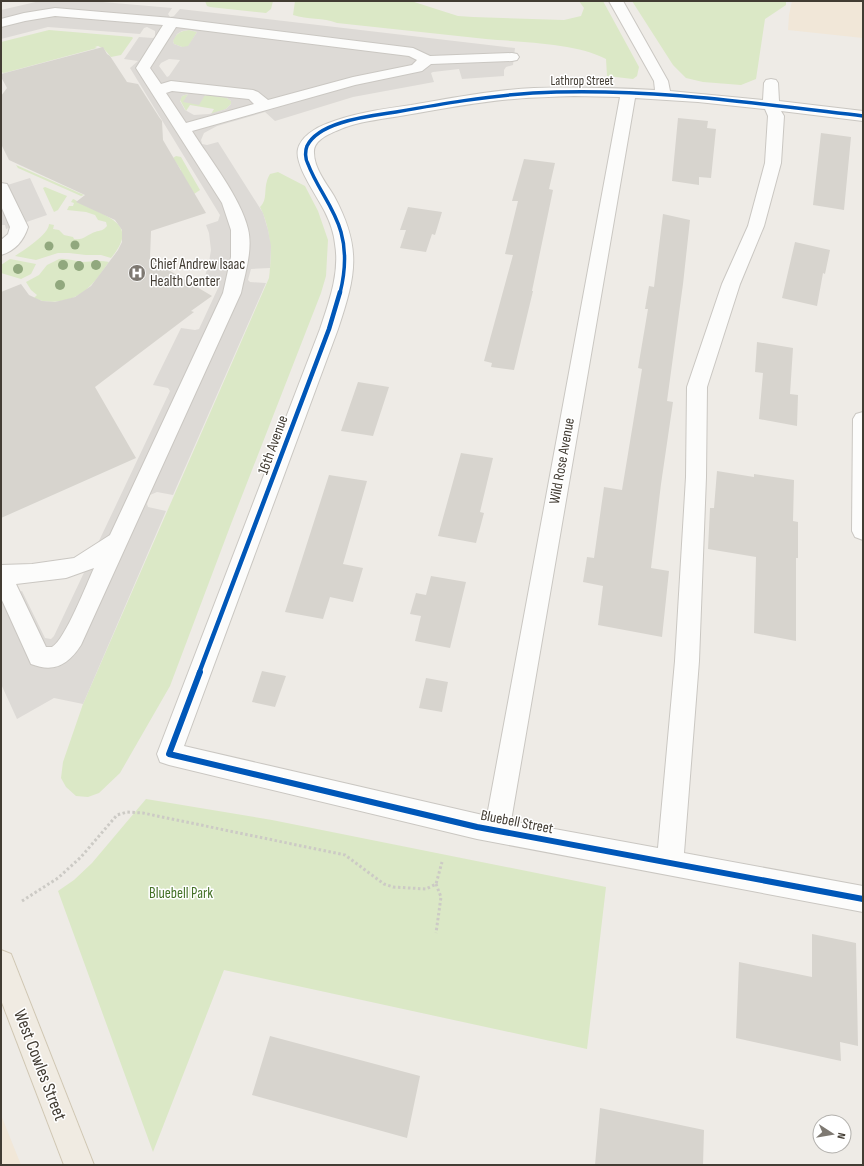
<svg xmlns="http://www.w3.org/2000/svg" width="864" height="1166" font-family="'Sofia Sans Condensed',sans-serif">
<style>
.commercial{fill:#f1e7d8}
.green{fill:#dbe8c6}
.parking{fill:#dddad6;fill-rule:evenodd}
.building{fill:#d7d4ce}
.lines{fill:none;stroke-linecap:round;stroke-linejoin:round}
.minor-casing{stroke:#cac7c2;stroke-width:2}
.major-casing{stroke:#d0c7b3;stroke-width:2}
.path{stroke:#cccac5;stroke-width:3;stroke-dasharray:2.5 2.5;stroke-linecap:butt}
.minor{fill:#fcfcfb;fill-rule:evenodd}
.major{fill:#f0ebe2;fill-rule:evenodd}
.cycleway-far2-casing{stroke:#fff;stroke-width:5.5}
.cycleway-far1-casing{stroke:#fff;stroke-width:7}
.cycleway-casing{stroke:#fff;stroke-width:8}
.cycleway-far2{stroke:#0057b8;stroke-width:3.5}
.cycleway-far1{stroke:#0057b8;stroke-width:4.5}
.cycleway{stroke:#0057b8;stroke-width:6}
.tree{fill:#91a87e}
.labels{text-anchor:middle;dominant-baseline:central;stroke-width:3;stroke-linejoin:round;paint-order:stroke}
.far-street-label{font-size:13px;fill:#423c33;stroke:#fff}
.poi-label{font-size:15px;fill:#423c33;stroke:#fff;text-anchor:start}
.street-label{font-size:15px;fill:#423c33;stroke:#fff}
.park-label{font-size:15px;fill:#457228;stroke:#fff}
.near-street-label{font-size:18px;fill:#423c33;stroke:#fff}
</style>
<rect width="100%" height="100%" fill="#eeebe6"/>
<path class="commercial" d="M792,1H863V38L788,30L789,15Z
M1,1115L21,1165H1Z"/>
<path class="green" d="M205,1H273L271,9L266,13L210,7L207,6Z
M295,1H411L458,16L473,17L564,20L581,16L584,8L579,1H603L639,67L637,76L633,79L607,76L606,59C577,43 520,42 486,39C436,34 387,28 337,23C323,17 308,20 293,15Z
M632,1H786V5L765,19L756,79L741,85L703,82L686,78L673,65Z
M49,30L132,37L133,38L121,55L111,57L104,49L98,46L95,47L97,48L4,73L1,72V42Z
M189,30L197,32L188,47H182L174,44L173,41C176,33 181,31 189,30Z
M188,94L184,102C198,97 218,89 231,101V104L226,109L211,114L214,109L190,105L186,111L180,100L182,96Z
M176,156L181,157L200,190L194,194L180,172L181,170L173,158Z
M16,165L84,195L81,196L18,168Z
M278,172L305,186L318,211L328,240L326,276L321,293L231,524L170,686L120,773L99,793L88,797L76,796L66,787L61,778L63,762L83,704L269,278C272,255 271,229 260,207C269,199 262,187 270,174Z
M45,187L67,196L58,210L54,212L43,188Z
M73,199C76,200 83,205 90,208C116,220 136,228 111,258L101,255H86L69,253H58L36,260L15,256C24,250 49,234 49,224L54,225L53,229L59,230L64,235L73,237L74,239C83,241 88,234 95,232C101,230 103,231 107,226L106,222L98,220L95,215L86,212L67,210L69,206H73L74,203L71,202Z
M10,259L36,264L31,274L21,279L1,273V265Z
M59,259C67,258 74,261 82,262C91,262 100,260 109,262C102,271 97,280 89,287C76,301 51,306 34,298L37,295L31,290L26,282L39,275L47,265Z
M146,799L272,820L606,887L587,1049L224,970L153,1152L58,891L74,880L92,863Z"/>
<path class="parking" d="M40,1H91L172,8L168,14L170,17L174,16L180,9L515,48L513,65L506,67L504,70V76L462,79L459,69L433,72L431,73L434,82L353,97L275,121L265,112L217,126L204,133L201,140L202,144L207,145L218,142L263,213L268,230L271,246L270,268L251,269L248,280L250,282L266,283L173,495L157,492L150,495L147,504L148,507L166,511L83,704L54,698L17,719L1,684V599L22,591L45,638L51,639L54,636L170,391L168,388L153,385L181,328L195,330L199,329L219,286L216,282L204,280L209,262L211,250L209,233L206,225L218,221L220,215L130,68L138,61L124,59L139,37L153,38L155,37V31L147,27L144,28L140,34L48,27L1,39V10ZM189,30L197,32L188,46L182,47L174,44L173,41L177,34L182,31ZM169,59L180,60L169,76L167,77L159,66L161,63ZM188,94L183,102L199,105L205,95L227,98L231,101V104L226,109L209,114L194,115L185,110L180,101L182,96Z
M30,178L47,215L6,229L5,225H1V187Z"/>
<path class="building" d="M103,47L107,54L110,56L127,82L138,84L159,117L162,121L163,140L206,213L151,231L150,259L212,296L191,311L194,312L95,387L136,458L1,518V292L21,284L29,295L42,301L55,302L75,297L91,286L118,250L122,242V230L115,220L76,202L85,195L9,160L1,144V96L7,88L1,77V74Z
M678,118L708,121L707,128L716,129L711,178L699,177V185L672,181Z
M821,133L851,137L844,210L813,205Z
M524,159L555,163L549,189L553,190L532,291H533L514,370L491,367L492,363L484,361L513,255L505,254L518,201H512Z
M408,207L442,212L435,235L432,234L426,252L400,248L406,230H400Z
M663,214L690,220L683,284L667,401L673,402L661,484L651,568L669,571L662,637L598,625L603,586L583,582L587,557L594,558L604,487L622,490L642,369L638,368L648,309H645L649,286L654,287Z
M795,242L830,250L825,274L823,273L817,306L782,298Z
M757,342L793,348L790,394L798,395L797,426L759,419L763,373L755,372Z
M358,382L389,387L373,436L341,431Z
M461,453L493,458L480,512L484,513L476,543L438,536Z
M717,471L754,477V474L794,480L793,521L798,522V558H796V641L754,633L756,557L708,549L710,508H714Z
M329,475L367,481L343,564L363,568L353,602L330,597L323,619L285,612Z
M431,576L466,582L450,648L415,641L421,616L410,614L416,593L426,595Z
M262,671L286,676L275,707L252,702Z
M426,678L448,682L442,712L419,708Z
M812,934L856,943L858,1046L840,1042L841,1061L736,1038L739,962L812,977Z
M270,1036L420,1076L407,1138L252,1095Z
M600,1108L704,1130L703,1165H595Z"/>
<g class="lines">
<g class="minor-casing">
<path id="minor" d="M609,1H623L668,81L670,91L763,100L764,83L766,80L771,79L776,80L778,83L779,101L863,111V121L781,111L784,116L781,163L764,226L740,284L707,387L706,477L699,661L684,853L863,886V912L477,839L169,765L160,762L157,754L320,329C329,302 340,273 335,244C334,233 330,222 325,212C318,197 294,165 298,149C301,137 315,128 326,124C353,113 383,109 411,105C452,98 493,90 534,88C575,87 615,88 655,90L654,81ZM574,96L620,97L487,816L184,746L338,329C356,275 362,248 334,196C326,183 314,168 314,153C313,141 327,135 336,131C358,121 383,119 406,115C442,109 478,102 514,99C534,97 554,97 574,96ZM635,98L698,102L765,109L768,116L765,163L748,226L722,284L687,387L686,477L675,661L658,848L511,821Z
M55,8L172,18L413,48L430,56L512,53L517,54L519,57L517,60L512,61L431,64L422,71L355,85L192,131C209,158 241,198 248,229C253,250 245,273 241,293L81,645C68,665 54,673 31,664L1,598V565L32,564L74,558L110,535L223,293L231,257V230L222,203L136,68L163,25L55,16L25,21L1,27V19L24,13ZM176,27L409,56L417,60L412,65L353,77L268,100L258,92L253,90L171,81L161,84L150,68ZM172,91L249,99L254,104L186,123L166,93ZM94,568C87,583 65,640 52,647C51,647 48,647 46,647L16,584L66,578Z
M1,183L7,184L9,188L28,227C24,240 15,251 1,255V240L8,234L10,227L1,206Z
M863,412V540L855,537L852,531L853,419L856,414Z"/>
</g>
<g class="major-casing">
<path id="major" d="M1,950L11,954L94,1165H64L1,1000Z"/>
</g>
<path class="path" d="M436,884L441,897L436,933
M22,901L58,878L81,857L117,815L127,812L143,813L345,855L384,884L393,887L426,889L436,884L442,862"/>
<use href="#minor" class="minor"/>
<use href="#major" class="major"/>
<g class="cycleway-far2-casing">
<path id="cycleway-far2" d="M340,293C345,273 347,253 341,232C334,207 317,188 308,164C305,159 305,151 307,146C319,121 371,116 396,112C441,104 487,96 533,93C643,87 754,103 863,116"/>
</g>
<g class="cycleway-far1-casing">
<path id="cycleway-far1" d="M199,673L329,329L340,292"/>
</g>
<g class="cycleway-casing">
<path id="cycleway" d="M200,672L169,754L477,827L863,899"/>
</g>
<use href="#cycleway-far2" class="cycleway-far2"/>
<use href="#cycleway-far1" class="cycleway-far1"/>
<use href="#cycleway" class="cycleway"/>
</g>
<g class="tree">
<circle cx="75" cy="245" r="4.5"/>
<circle cx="49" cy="246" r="4.5"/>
<circle cx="63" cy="265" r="5"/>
<circle cx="96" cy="265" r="5"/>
<circle cx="79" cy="266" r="5"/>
<circle cx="18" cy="269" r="5"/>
<circle cx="60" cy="285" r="5"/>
</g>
<defs>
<g id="hospital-disc" transform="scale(0.9)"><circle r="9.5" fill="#7e7972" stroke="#fff"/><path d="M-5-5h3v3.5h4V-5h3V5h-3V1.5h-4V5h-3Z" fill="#fff"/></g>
</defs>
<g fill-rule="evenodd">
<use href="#hospital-disc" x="137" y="273"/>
</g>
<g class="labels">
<g class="far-street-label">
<text x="582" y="81">Lathrop Street</text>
</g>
<g class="poi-label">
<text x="150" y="264">Chief Andrew Isaac<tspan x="150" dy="17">Health Center</tspan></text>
</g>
<g class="street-label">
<text transform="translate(273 445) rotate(-70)">16th Avenue</text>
<text transform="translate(562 461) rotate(-80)">Wild Rose Avenue</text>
<text transform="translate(517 822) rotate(11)">Bluebell Street</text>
</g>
<g class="park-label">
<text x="181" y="893">Bluebell Park</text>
</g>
<g class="near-street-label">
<text transform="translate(40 1065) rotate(69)">West Cowles Street</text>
</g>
</g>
<rect width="864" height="1166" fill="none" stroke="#423c33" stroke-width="4"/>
<g transform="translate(832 1134) rotate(102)"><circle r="19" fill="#ffffff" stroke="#b3b1ad"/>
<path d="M0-3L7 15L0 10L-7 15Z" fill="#7e7972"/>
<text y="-6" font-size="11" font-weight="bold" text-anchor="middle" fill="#423c33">N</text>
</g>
</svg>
